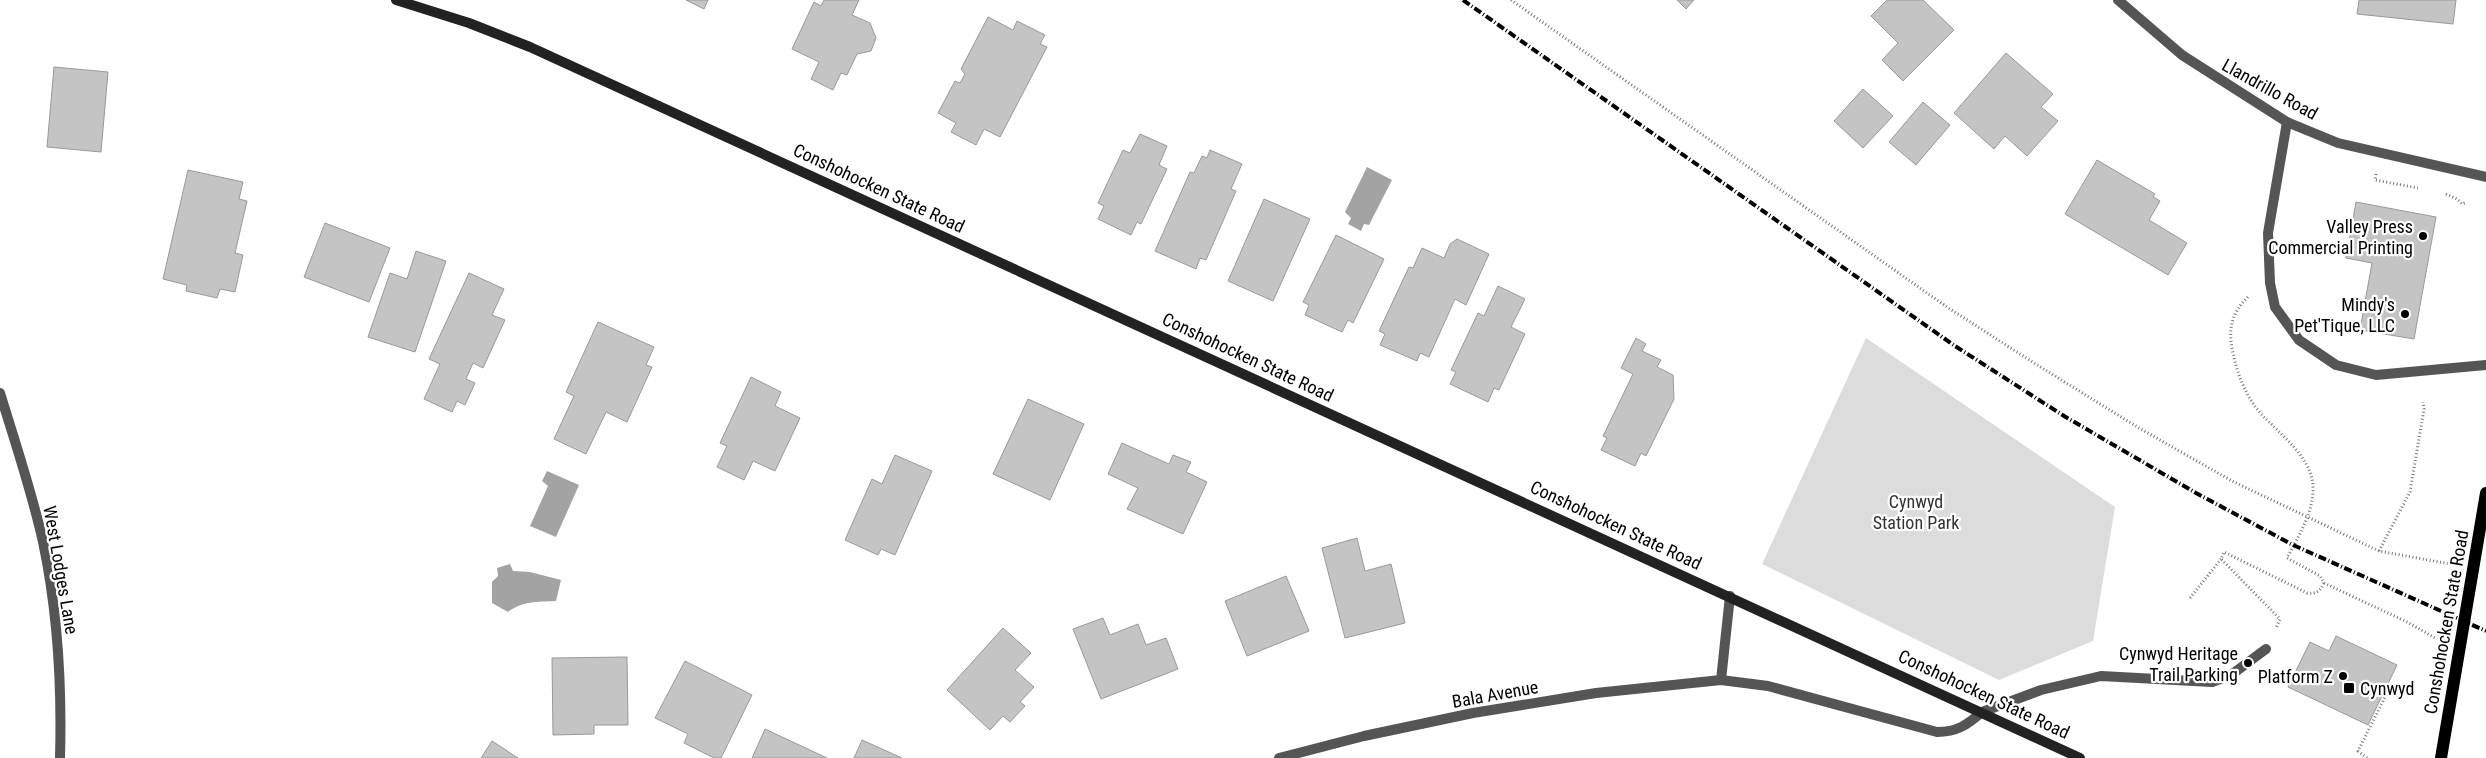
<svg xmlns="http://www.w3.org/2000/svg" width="2486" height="758" font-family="'Roboto Condensed',sans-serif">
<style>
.green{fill:#dcdcdc}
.water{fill:#a3a3a3}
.building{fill:#c4c4c4;stroke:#999}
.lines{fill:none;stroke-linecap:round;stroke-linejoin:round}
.path{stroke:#777;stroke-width:3;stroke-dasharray:1 2.5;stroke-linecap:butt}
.service{stroke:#555;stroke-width:10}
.minor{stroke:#555;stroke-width:10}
.secondary{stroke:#222;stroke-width:10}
.primary{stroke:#000;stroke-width:12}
.rail{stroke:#000;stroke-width:4;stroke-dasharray:8 2.5 1 2.5;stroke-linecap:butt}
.poi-dot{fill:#000;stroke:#fff;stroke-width:2}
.labels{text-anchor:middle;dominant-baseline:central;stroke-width:4.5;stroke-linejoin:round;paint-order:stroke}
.street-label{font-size:18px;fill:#000;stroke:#fff}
.poi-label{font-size:18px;fill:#000;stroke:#fff;text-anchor:end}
.park-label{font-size:18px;fill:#333;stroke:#fff}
</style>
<rect width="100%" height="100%" fill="#fff"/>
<path class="green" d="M1866,338L2115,507L2093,641L1999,680L1762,564Z"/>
<path class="water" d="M1367,167L1392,180L1369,225L1364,224L1361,231L1348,224L1351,218L1345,212Z
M547,471L579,485L556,537L530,526L548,486L542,481Z
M510,564L513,571L530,572L561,580L556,601C537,602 522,601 508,612L492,603V582L498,576L497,568Z"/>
<path class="building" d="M686,0H708L704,9Z
M824,0H859L852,15L870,23L876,38L871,51L857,54L847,75L841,73L833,90L811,79L819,62L792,49L814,2L821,6Z
M1677,0H1694L1686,9Z
M1887,0H1923L1954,30L1903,81L1882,60L1898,43L1871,16Z
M2359,0H2456L2453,24L2357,14Z
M988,17L1013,30L1017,21L1045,35L1040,44L1047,47L1000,137L984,129L976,145L951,132L956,123L938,113L955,81L960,83L965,74L961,69Z
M2006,53L2053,94L2041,107L2058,121L2027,156L2005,136L1994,149L1954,113Z
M54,67L108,72L101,152L47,147Z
M1863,89L1893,116L1863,148L1834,121Z
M1923,102L1950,125L1916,165L1889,142Z
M1140,134L1167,146L1159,165L1167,169L1141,224L1137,222L1131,235L1098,219L1104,206L1098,203L1123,150L1130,153Z
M1210,150L1242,164L1231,189L1236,191L1206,260L1200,258L1196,269L1155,251L1190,172L1194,173L1202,156L1207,158Z
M2097,160L2155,194L2153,197L2160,201L2149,220L2187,243L2168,275L2065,214Z
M188,170L243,182L239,199L247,201L235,253L243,255L235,292L220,289L217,298L186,291L187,285L163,279Z
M1264,199L1310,219L1273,301L1228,281Z
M2356,202L2436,217L2414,339L2360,330L2372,263L2346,258Z
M325,223L390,248L369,302L304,277Z
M1336,235L1384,259L1353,323L1348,320L1342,332L1305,315L1309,305L1303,302Z
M1457,239L1489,254L1466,305L1455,299L1429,357L1420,353L1417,361L1380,345L1385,334L1379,331L1409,267L1413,268L1422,248L1444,258L1450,244Z
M416,251L446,261L415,352L368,337L390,273L407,279Z
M469,273L504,289L492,315L505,320L483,368L473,363L466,379L475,383L465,405L457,401L452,412L424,399L440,364L429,359Z
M1498,286L1525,299L1511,327L1525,334L1499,390L1494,388L1488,402L1450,384L1456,372L1451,370L1478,313L1484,316Z
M598,322L654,347L646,365L652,367L627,422L606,412L586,454L554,439L574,396L566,392Z
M1636,338L1646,344L1642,351L1661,360L1657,367L1673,375L1674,399L1646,456L1641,453L1635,466L1601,450L1607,438L1603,436L1633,374L1621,368Z
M751,377L781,392L775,406L800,418L775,471L753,461L744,480L717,467L727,446L720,443Z
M1028,399L1084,424L1050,500L993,474Z
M1122,443L1169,464L1173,455L1191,462L1186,472L1207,482L1183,534L1127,509L1138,488L1108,474Z
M895,455L932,471L895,555L881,549L878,555L845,540L872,479L882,484Z
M1357,538L1365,571L1391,564L1405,623L1345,638L1322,548Z
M1286,576L1309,631L1247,656L1225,601Z
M1103,618L1110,635L1138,624L1146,645L1166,638L1178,669L1101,699L1073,629Z
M1003,628L1031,653L1015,670L1034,687L1020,702L1025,706L1010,722L1003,716L990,730L947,690Z
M2336,636L2397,665L2368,725L2288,687L2310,642L2329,651Z
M627,657L628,725H594V734L553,735L552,658Z
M685,661L752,695L721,758H714L684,743L688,734L655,718Z
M765,729L827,758H752Z
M862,740L902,758H854Z
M492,741L518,758H481Z"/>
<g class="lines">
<path class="path" d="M1511,0L1944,305L2034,363L2139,428L2232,481L2379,551L2450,564
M2376,174L2375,180L2418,188
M2446,194L2457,199L2462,204L2467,202
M2248,297C2233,311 2228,327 2232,348C2236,369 2242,387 2254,405C2272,430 2312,453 2313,487C2314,512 2298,537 2287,558L2320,576L2324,583C2320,591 2317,594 2307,593L2224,552L2221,559L2280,619L2276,628
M2379,551L2410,492L2424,409L2423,402
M2324,583L2407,622L2437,639
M2190,598L2221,559
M2367,758L2358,751L2385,697L2382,695"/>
<path class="service" d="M2287,122L2268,233L2270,283L2275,307L2299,340L2336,365L2376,375L2486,365
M1982,712L2041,690L2101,676L2212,682L2231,675L2266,649"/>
<path class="minor" d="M2118,0L2182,55L2287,122L2338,143L2486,177
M0,393C15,442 32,492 43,542C58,613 62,686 60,758
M1721,680L1730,596
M1279,758L1364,736L1473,713L1596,693L1721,680L1768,686L1937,732C1957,732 1967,725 1982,712"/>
<path class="secondary" d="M396,0L469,23L530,47L2080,758"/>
<path class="primary" d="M2441,758L2486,493"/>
<path class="rail" d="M1463,0L1955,346L2064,416L2196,493L2293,545L2486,631"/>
</g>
<g class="poi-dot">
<circle cx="2423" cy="236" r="5"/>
<circle cx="2405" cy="314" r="5"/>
<circle cx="2248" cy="663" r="5"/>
<circle cx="2343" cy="676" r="5"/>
<rect x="2343" y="682" width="12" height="12" rx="2.5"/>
</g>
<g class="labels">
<g class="street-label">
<text transform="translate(2270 89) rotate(29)">Llandrillo Road</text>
<text transform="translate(879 188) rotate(25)">Conshohocken State Road</text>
<text transform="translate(1248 357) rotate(25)">Conshohocken State Road</text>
<text transform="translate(1616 525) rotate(25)">Conshohocken State Road</text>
<text transform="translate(61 570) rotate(80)">West Lodges Lane</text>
<text transform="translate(2446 622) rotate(-80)">Conshohocken State Road</text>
<text transform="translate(1495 694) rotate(-10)">Bala Avenue</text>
<text transform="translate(1984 694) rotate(25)">Conshohocken State Road</text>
</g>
<g class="poi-label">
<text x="2413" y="226">Valley Press<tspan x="2413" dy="21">Commercial Printing</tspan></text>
<text x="2395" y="304">Mindy's<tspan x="2395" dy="21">Pet'Tique, LLC</tspan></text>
<text x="2238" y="653">Cynwyd Heritage<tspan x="2238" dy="21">Trail Parking</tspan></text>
<text x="2333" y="676">Platform Z</text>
<text x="2360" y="688" text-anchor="start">Cynwyd</text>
</g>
<g class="park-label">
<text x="1916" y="501">Cynwyd<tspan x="1916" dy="21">Station Park</tspan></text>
</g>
</g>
</svg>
